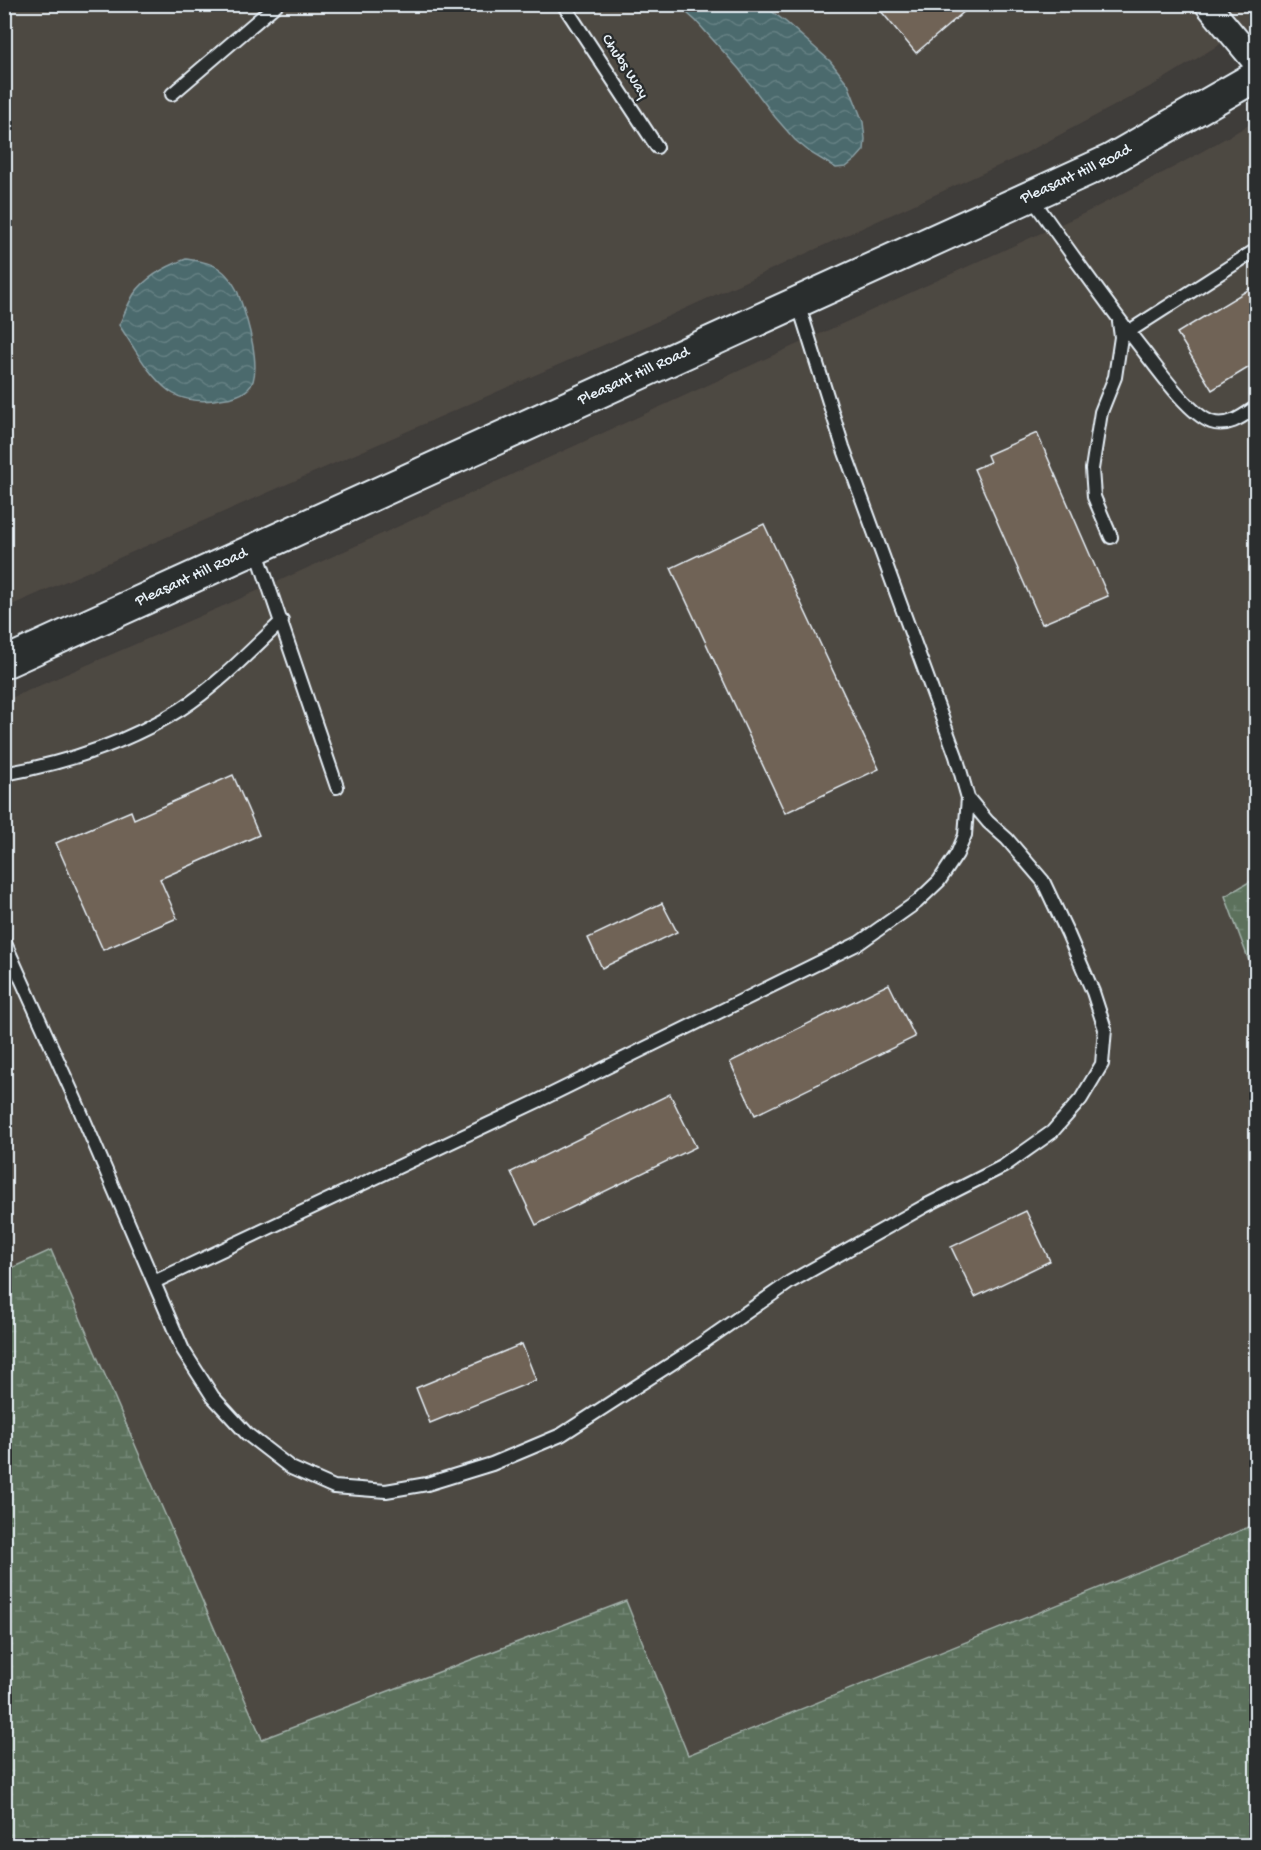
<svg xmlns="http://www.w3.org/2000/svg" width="1261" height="1850" font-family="'Gochi Hand',sans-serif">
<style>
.built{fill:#4e4842}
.wetland{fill:url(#wetland-marsh);stroke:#a2b1aa;stroke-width:1.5}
.water{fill:url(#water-waves);stroke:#8aa0a5;stroke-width:1.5}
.building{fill:#706356;stroke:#e8f1f8;stroke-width:1.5}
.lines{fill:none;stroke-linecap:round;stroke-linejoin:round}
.service-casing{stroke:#e8f1f8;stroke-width:16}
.minor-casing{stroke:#e8f1f8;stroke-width:28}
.tertiary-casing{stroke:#e8f1f8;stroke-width:34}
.service{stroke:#2a2d2e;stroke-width:12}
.minor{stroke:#2a2d2e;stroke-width:24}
.tertiary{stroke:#2a2d2e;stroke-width:30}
.labels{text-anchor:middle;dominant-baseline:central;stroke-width:4.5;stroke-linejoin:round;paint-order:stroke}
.street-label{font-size:16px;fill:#e8f1f8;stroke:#2a2d2e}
</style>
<defs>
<pattern id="wetland-marsh" width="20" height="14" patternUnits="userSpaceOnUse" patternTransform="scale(1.5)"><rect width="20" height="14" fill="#5b715c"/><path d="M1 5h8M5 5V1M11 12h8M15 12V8" fill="none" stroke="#738674"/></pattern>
<pattern id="water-waves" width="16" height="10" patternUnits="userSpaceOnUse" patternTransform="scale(1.5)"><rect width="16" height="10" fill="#4b6a6d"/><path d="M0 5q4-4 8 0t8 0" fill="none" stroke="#658083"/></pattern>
</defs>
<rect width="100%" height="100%" fill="#3f3d3a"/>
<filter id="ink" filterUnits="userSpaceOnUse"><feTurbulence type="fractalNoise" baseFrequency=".0167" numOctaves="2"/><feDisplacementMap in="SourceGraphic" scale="12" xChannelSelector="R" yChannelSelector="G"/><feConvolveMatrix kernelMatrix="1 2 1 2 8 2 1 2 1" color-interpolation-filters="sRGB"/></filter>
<g filter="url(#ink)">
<path class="built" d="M5,5H1256V22L1157,83L1020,156L649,325L5,608Z
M1256,121V878L1226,896L1256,980V1524L688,1755L626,1602L262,1739L51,1250L5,1271L4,701L237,600L1085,213L1178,165Z"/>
<path class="wetland" d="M1256,878V980L1225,896Z
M51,1250L262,1739L626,1601L688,1755L1256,1524V1845H5V1271Z"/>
<path class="water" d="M678,5H763L786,22L830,61L848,84L863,122L865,139L864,150L856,159L846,167L836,168L811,153L795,140L775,117L739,69L696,21Z
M186,259C198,261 211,262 221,270C228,275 237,288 239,296C246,315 265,374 248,389C238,398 226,398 214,400C199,402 181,400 169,391C148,375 134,347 119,325C124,315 128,304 134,294C146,277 167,266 186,259Z"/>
<path class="building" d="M875,4H973L916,53Z
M1256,285V363L1212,390L1177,333Z
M1037,433L1108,596L1042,624L974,469L990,462L987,455Z
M764,524L879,769L785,813L671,568Z
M233,775L259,835L160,879L177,918L103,950L56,843L131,811L134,819Z
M662,903L677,932L602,968L588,938Z
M889,984L915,1037L755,1115L730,1062Z
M670,1094L696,1147L536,1225L511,1172Z
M1026,1211L1050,1261L975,1297L951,1247Z
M522,1344L536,1380L430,1423L416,1388Z"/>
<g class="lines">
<g class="service-casing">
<path id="service" d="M563,4L657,147
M172,94L277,4
M1031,197C1067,248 1103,299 1142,349C1157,368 1188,413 1211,422C1228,428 1243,416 1256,407
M1128,332L1256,250
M1111,537L1094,497L1092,469L1101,412L1115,377L1121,337L1119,322
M256,549L337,787
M4,774C66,763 127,743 181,709C218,685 249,652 282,621
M4,941L76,1101L183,1350L213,1397L247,1434L291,1468L334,1487L386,1491L427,1484L492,1464L561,1435L688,1353L790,1282L925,1206L1004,1166L1052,1132L1081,1099L1102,1064L1105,1029L1093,992L1068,934L1043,881L1007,839L988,822L968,798
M154,1282L540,1100L859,943L917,902L939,881L957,854L965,835L968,798L956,756L843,447L798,303"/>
</g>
<g class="minor-casing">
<path id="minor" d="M1207,4L1256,63"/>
</g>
<g class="tertiary-casing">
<g id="tertiary">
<path id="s1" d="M4,663L1110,160L1256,76"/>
</g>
</g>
<use href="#service" class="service"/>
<use href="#minor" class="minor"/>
<use href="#tertiary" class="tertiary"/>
</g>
</g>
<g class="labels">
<g class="street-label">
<text transform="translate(624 67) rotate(57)">Chubs Way</text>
<text stroke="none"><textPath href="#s1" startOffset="1178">Pleasant Hill Road</textPath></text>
<text stroke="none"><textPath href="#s1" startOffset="692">Pleasant Hill Road</textPath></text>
<text stroke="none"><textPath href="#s1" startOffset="206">Pleasant Hill Road</textPath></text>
</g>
</g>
<rect width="1261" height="1850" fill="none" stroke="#2a2d2e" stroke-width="24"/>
<rect x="12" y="12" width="1237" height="1826" fill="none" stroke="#e8f1f8" stroke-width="2" filter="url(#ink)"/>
</svg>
